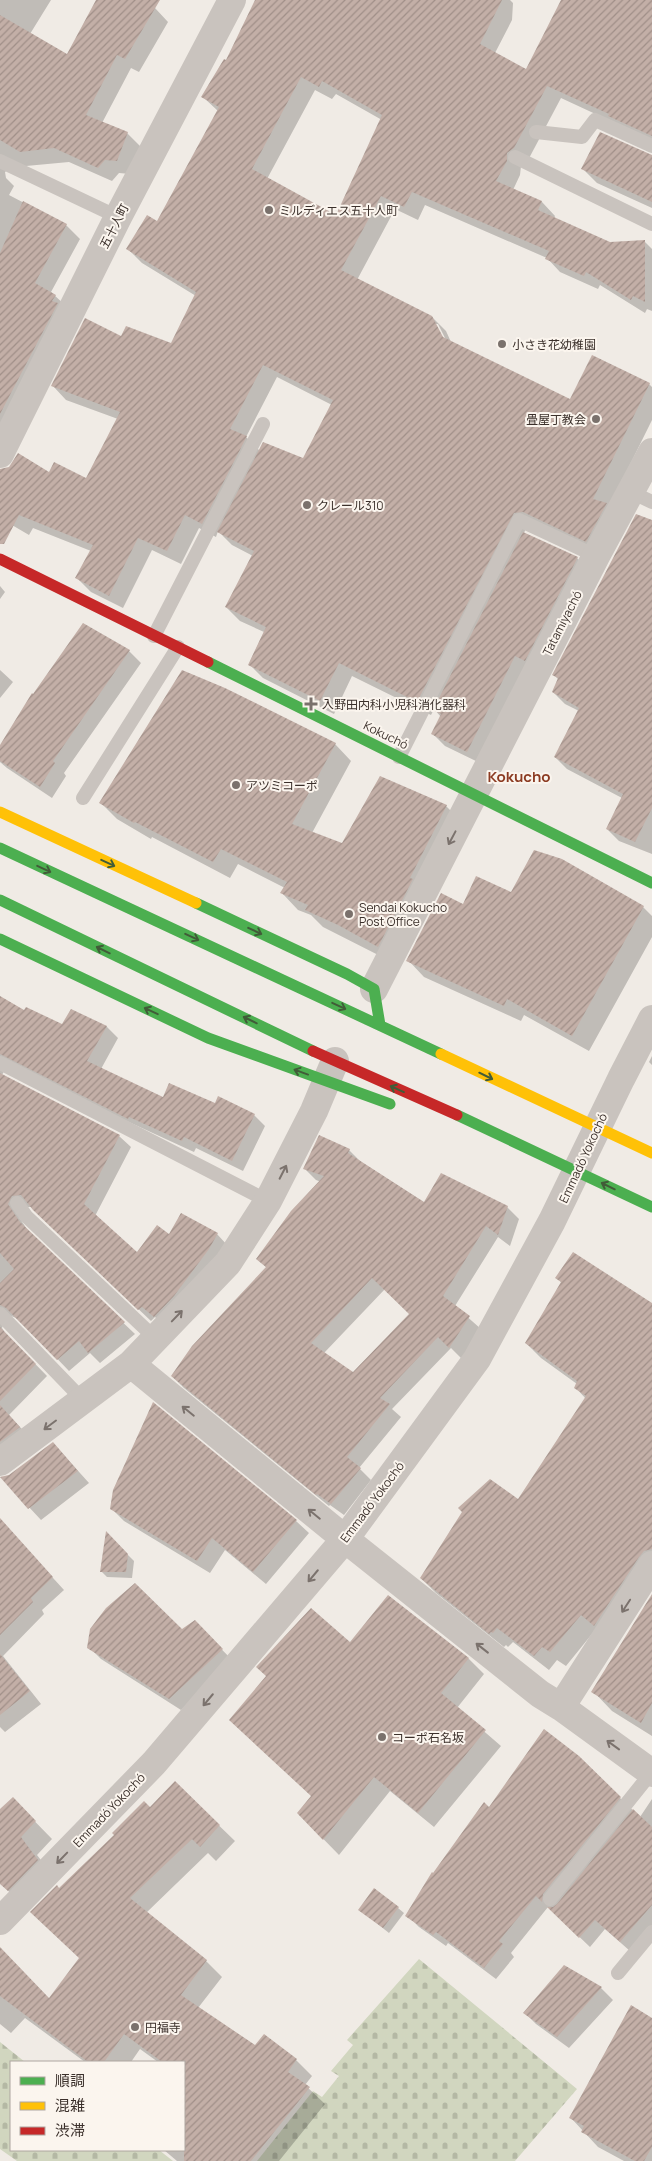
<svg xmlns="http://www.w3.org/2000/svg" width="652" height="2161" font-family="Manrope,'Noto Sans JP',sans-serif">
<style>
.cemetery{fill:url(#cemetery-stones)}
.shadow{fill:#0003;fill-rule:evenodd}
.building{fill:url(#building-hatch);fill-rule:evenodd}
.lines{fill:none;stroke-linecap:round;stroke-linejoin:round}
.lane{stroke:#c9c3be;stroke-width:14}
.street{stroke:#c9c3be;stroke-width:28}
.fast{stroke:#4caf50;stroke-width:11}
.slow{stroke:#ffc107;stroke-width:11}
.jam{stroke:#c62828;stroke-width:11}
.oneway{stroke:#7b726d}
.oneway2{stroke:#415c38}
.poi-dot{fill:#7a716c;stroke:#fbf5ee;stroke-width:2}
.labels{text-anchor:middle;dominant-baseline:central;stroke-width:4;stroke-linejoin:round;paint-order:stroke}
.poi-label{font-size:12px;fill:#3b302b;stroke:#fbf5ee;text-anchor:start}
.street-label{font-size:12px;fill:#3b302b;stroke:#fbf5ee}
.quarter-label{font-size:15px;font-weight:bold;fill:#8c3b22;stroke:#fbf5ee}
</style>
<defs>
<pattern id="cemetery-stones" width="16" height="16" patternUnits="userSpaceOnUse" patternTransform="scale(1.25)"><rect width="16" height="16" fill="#d1d6bf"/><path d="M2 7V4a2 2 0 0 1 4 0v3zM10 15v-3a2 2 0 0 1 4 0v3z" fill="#b4b8a4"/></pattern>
<pattern id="building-hatch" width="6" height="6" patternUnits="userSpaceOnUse" patternTransform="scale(1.25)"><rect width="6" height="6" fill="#c3afa7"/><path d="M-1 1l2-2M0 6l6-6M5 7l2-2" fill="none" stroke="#a08f88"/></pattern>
</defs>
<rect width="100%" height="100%" fill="#f0ebe5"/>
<path class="cemetery" d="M419,1959L577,2089L515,2161H257L313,2091L322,2097L339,2076L331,2071L353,2045L347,2040Z
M0,2042L25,2062H11V2150H159L173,2161H17L0,2149Z"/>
<path class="shadow" d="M0,0H51L30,34L67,55L98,0H156L155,8L168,22L139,72L131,68L102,123L127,133L141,147L130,174L119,173L112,181L69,162L26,166L13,165L5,172L6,178L14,186L9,195L66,225L80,239L51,292L69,309L0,463Z
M300,0H510L513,3L512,20L495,53L526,70L563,0H652V143L617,124L561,98L527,162L521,166L520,175L513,190L542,202L555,216L554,218L610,244L644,241L652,249V311L647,309L645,313L600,285L598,289L560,272L547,258L425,205L418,220L395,209L357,280L432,317L446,331L451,342L571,401L649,384L652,387V420L609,507L600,554L527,526L524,533L577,558L589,570L480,763L445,746L433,734L441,717L434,709L431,715L352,676L334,714L263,678L249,664L264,632L240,621L226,607L253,556L232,545L218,531L216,537L199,528L181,564L152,550L123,608L91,592L77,578L91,551L33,528L29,535L0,518V471L50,474L86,480L118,419L66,400L53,386L121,338L171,345L196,296L142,263L128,249L158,222L218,111L203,97ZM315,90L332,99L336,94L382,120L337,216L267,179ZM435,324H438L447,342L445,343ZM277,377L332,405L303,460L260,451L246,437Z
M649,155H652V208L597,183L583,169Z
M652,521V854L619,841L607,829L622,798L567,769L555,757L579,711L565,704L553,692L559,680L554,675Z
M0,586L5,592L0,599Z
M129,651L141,663L64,773L66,776L52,798L7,768L0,762V748Z
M0,670L13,682L0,698Z
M335,744L351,761L312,833L343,845L380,778L446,806L463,823L394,963L323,927L311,915L298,910L282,893L285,888L238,864L230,878L152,837L151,839L117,819L101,803Z
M512,893L643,907L652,916V937L589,1051L524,1015L521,1021L424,977L408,960L464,905Z
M0,998L25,1012L62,1026L71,1011L107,1027L118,1038L101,1069L163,1099L216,1105L254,1115L265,1126L243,1171L196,1148L194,1152L7,1066L2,1075L119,1136L131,1147L95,1216L137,1254L169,1236L217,1234L228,1246L167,1328L155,1317L151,1321L31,1207H23L19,1217L30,1234L135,1334L100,1363L90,1353L69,1371L19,1319L11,1316L5,1320L2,1328L5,1333L47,1376L9,1415L31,1439L0,1465Z
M652,1056V1065L649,1062Z
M349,1150L361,1162L425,1203L507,1207L519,1219L510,1246L498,1237L455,1306L481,1329L462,1359L451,1348L392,1409L401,1417L359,1468L371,1480L344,1515L330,1505L329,1506L184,1388L172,1376L267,1268L257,1259L321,1182L316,1180L304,1168ZM385,1289L410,1314L353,1373L324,1353Z
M557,1278L652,1304V1574L596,1629L566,1666L557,1660L549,1670L513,1642L508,1647L506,1645L504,1647L436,1593L421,1578L519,1501L586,1399L576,1388L577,1384L541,1358L526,1343L562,1283Z
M154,1404L296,1521L309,1533L266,1584L225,1550L210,1573L124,1521L111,1508Z
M53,1443L89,1483L41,1520L2,1478L10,1476Z
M107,1534L134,1561L132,1578L107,1577L101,1571Z
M0,1542L22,1544L64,1590L42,1610L44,1614L3,1656L41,1704L5,1732L0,1727Z
M389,1597L469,1659L484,1674L457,1708L501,1746L434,1827L390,1791L339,1855L298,1813L312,1796L350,1644Z
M652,1610V1736L612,1711L593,1691Z
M195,1622L234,1662L181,1710L101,1659L89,1647L182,1631Z
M175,1783L235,1841L216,1861L208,1853L146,1913L206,1961L222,1977L198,2008L256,2046L296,2060L312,2076L305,2085L325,2104L279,2161H177L164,2150H184V2062H158L140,2049L131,2062H85L25,2018L11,2033L0,2024V1964L50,2000L81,1959L59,1889L150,1809Z
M620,1798L640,1817L652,1799V1926L630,1951L605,1929L590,1947L548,1907L511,1953L514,1957L496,1979L448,1943L446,1946L419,1927L407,1915L489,1809Z
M13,1799L52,1839L37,1855L54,1877L25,1907L0,1883V1812Z
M398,1908L404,1913L389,1933L360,1910Z
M565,1966L601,1988L613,2000L569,2048L536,2024L525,2013Z
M652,2020V2161H624L598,2147L571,2118Z"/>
<path class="building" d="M96,0H160L125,59L117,55L86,115L128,132L117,161L105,160L98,168L54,148L20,152L0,140V15L67,54Z
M255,0H502L480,44L526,69L561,0H652V136L608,116L609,114L547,86L514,148L507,153V161L496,181L542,201L538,210L610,242L645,240V302L633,296L631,300L586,272L584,276L545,259L549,251L412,192L404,207L381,196L341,270L432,316L443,337L570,399L592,355L650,383L593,499L607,503L586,542L523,512L514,513L417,702L339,663L320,701L248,665L266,627L225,607L254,551L217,532L263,442L303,458L333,400L263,365L230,429L247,436L202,524L185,515L167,551L138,538L109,596L75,578L93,545L19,515L4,544H0V469L9,467L18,453L49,472L54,462L86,478L120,412L51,386L85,318L121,336L126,326L171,343L196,292L126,249L147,215L157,221L219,107L201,97L224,59L226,60ZM301,77L319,87L322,81L382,115L336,215L252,169Z
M600,132L652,155V202L581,169Z
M23,201L67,224L35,283L56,295L52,301L58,303L0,414V253Z
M636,514L652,520V808L635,842L606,829L623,794L554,757L579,708L552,692L558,678L552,675Z
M523,532L578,557L525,661L515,656L467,752L431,734L441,714L433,710Z
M83,623L130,650L53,761L55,763L40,787L0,761V745L32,693L33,694Z
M182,670L225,688L336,743L292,824L342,843L380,776L447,805L410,878L413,879L378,947L338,925L305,910L308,905L280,893L287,882L221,849L213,862L135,822L134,823L99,803Z
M534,850L562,859L644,906L572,1036L507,999L504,1006L406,961L441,893L463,904L476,876L511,892Z
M0,996L24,1010L26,1007L62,1024L71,1009L107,1026L87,1061L163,1097L169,1083L215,1103L218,1096L255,1114L232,1161L184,1137L182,1141L129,1117L128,1119L0,1054Z
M0,1073L120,1135L84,1204L137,1252L157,1225L169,1234L181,1213L218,1233L209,1249L174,1296L154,1317L142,1307L138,1310L33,1210L21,1195L12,1196L8,1204L20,1222L125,1322L88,1353L79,1341L57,1360L6,1308L0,1305V1283L14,1269L0,1253Z
M319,1135L350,1149L348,1153L424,1202L441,1173L508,1206L498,1235L486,1226L443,1296L470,1316L449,1348L438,1337L380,1398L390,1404L347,1457L361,1468L331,1504L317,1494L316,1495L171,1376L192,1346L266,1267L256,1259L291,1211L324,1176L303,1169ZM372,1278L409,1314L353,1372L311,1343Z
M573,1252L652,1303V1549L644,1551L639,1557L594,1626L581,1615L550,1652L542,1647L534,1656L497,1628L493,1633L491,1632L489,1634L420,1578L462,1512L458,1508L490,1479L518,1499L586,1396L574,1388L577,1381L525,1343L561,1282L555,1278Z
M0,1327L36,1364L0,1401Z
M153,1402L297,1520L253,1572L212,1538L197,1561L110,1509L113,1490Z
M0,1405L20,1427L0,1442Z
M53,1442L78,1471L28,1509L0,1477L9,1475Z
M0,1518L53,1577L31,1598L33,1602L0,1635Z
M106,1531L128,1554L126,1572H100Z
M135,1583L182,1629L195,1620L223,1649L169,1699L87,1648L90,1629L106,1608Z
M652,1594V1703L641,1723L591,1692Z
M388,1595L469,1658L441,1693L486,1730L418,1813L374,1777L323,1840L297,1813L311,1796L229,1720L266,1676L256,1667L311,1608L350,1642Z
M0,1654L30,1691L0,1715Z
M544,1729L579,1756L621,1797L543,1894L542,1902L536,1896L499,1941L503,1944L484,1968L436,1932L433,1935L405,1916L432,1872L433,1873L484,1802L489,1807Z
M175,1781L220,1825L200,1847L192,1839L130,1898L207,1960L181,1995L255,2045L264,2034L297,2059L288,2072L310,2087L251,2161H184V2062H162L124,2034L104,2062H88L0,1996V1947L49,1998L79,1958L30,1912L57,1885L59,1888L114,1835L112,1833L144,1801L150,1807Z
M13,1797L36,1821L21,1837L38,1860L8,1891L0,1884V1809Z
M633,1809L652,1827V1905L620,1942L595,1920L579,1938L547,1907H553L557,1904Z
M374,1888L399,1907L383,1928L358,1910Z
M564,1965L602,1987L557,2037L523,2013Z
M631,2005L652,2018V2147L644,2161H635L581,2132L584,2126L569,2118Z"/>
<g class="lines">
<path class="lane" d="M536,132L582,137L595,120L652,146
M515,157L652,224
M0,161L118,217
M631,492L652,502
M154,636L263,424
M399,757L519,520L596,556
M83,798L178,647
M0,1063L268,1201
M17,1203L26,1216L155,1338
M0,1314L83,1400
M550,1899L651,1773
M618,1973L652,1932"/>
<path class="street" d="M0,454L118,217L232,0
M374,989L596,556L652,452
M131,1364L345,1539L540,1694L561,1707L652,1773
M0,1462L131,1364L228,1263L268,1201L314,1111L335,1061
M561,1707L652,1565
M0,1921L154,1763L345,1539L477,1359L552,1221L621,1079L652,1019"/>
<path class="fast" d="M208,662L652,883
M0,848L441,1054
M0,900L313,1051
M196,903L347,974L374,989L380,1025
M0,939L208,1038L390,1104
M457,1115L652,1207"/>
<path class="slow" d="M0,812L196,903
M441,1054L652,1153"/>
<path class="jam" d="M0,559L208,662
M313,1051L457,1115"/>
</g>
<defs><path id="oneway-shaft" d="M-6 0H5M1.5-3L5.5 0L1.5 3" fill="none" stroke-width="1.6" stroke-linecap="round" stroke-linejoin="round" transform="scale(1.25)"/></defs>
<g class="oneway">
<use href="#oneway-shaft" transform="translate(452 838) rotate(118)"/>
<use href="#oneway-shaft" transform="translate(283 1172) rotate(-63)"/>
<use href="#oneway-shaft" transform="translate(177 1316) rotate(-46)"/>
<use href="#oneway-shaft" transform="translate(188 1411) rotate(-141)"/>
<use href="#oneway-shaft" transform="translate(50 1425) rotate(143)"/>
<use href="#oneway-shaft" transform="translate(314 1514) rotate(-141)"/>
<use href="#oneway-shaft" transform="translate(313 1576) rotate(130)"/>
<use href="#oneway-shaft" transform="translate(626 1606) rotate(123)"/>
<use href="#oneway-shaft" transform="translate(482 1648) rotate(-142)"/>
<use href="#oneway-shaft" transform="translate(208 1700) rotate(130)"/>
<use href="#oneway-shaft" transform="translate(613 1745) rotate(-144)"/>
<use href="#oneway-shaft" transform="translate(62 1858) rotate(134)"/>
</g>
<g class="oneway2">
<use href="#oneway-shaft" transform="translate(108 863) rotate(25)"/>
<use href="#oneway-shaft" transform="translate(44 869) rotate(25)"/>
<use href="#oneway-shaft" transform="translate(255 931) rotate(25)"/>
<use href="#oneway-shaft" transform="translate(192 937) rotate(25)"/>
<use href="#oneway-shaft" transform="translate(103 950) rotate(-154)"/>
<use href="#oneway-shaft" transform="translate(339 1006) rotate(25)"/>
<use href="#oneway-shaft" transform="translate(151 1011) rotate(-155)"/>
<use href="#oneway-shaft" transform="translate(250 1020) rotate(-154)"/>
<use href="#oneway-shaft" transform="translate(301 1072) rotate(-160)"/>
<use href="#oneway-shaft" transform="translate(486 1076) rotate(26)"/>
<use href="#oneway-shaft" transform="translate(397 1089) rotate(-156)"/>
<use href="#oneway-shaft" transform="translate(608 1186) rotate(-154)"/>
</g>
<g class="poi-dot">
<circle cx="269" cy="210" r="5"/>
<circle cx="502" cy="344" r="5"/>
<circle cx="596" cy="419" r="5"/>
<circle cx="307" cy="505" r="5"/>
<path d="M308.5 696.5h5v5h5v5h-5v5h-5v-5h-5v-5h5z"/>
<circle cx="236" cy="785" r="5"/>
<circle cx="349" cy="914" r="5"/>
<circle cx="382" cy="1737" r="5"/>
<circle cx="135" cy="2027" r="5"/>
</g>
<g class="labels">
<g class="poi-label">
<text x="279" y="210">ミルディエス五十人町</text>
<text x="512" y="344">小さき花幼稚園</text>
<text x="586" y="419" text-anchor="end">畳屋丁教会</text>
<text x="317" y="505">クレール310</text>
<text x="322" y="704">入野田内科小児科消化器科</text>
<text x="246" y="785">アツミコーポ</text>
<text x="359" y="907">Sendai Kokucho<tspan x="359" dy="14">Post Office</tspan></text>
<text x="392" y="1737">コーポ石名坂</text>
<text x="145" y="2027">円福寺</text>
</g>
<g class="street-label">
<text transform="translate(114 226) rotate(-63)">五十人町</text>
<text transform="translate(562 623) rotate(-63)">Tatamiyachó</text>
<text transform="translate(386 735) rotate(26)">Kokuchó</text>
<text transform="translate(583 1158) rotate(-65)">Emmadó Yokochó</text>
<text transform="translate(372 1502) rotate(-53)">Emmadó Yokochó</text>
<text transform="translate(109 1810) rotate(-46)">Emmadó Yokochó</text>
</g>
<g class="quarter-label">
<text x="519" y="776">Kokucho</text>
</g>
</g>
<rect x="10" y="2061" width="175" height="90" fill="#fbf5ee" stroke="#aea6a0"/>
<rect x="20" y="2077" width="25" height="8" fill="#4caf50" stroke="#aea6a0"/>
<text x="55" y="2086" font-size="15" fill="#3b302b">順調</text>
<rect x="20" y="2102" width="25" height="8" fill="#ffc107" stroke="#aea6a0"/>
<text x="55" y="2111" font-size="15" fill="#3b302b">混雑</text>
<rect x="20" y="2127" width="25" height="8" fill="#c62828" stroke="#aea6a0"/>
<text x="55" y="2136" font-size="15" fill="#3b302b">渋滞</text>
</svg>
